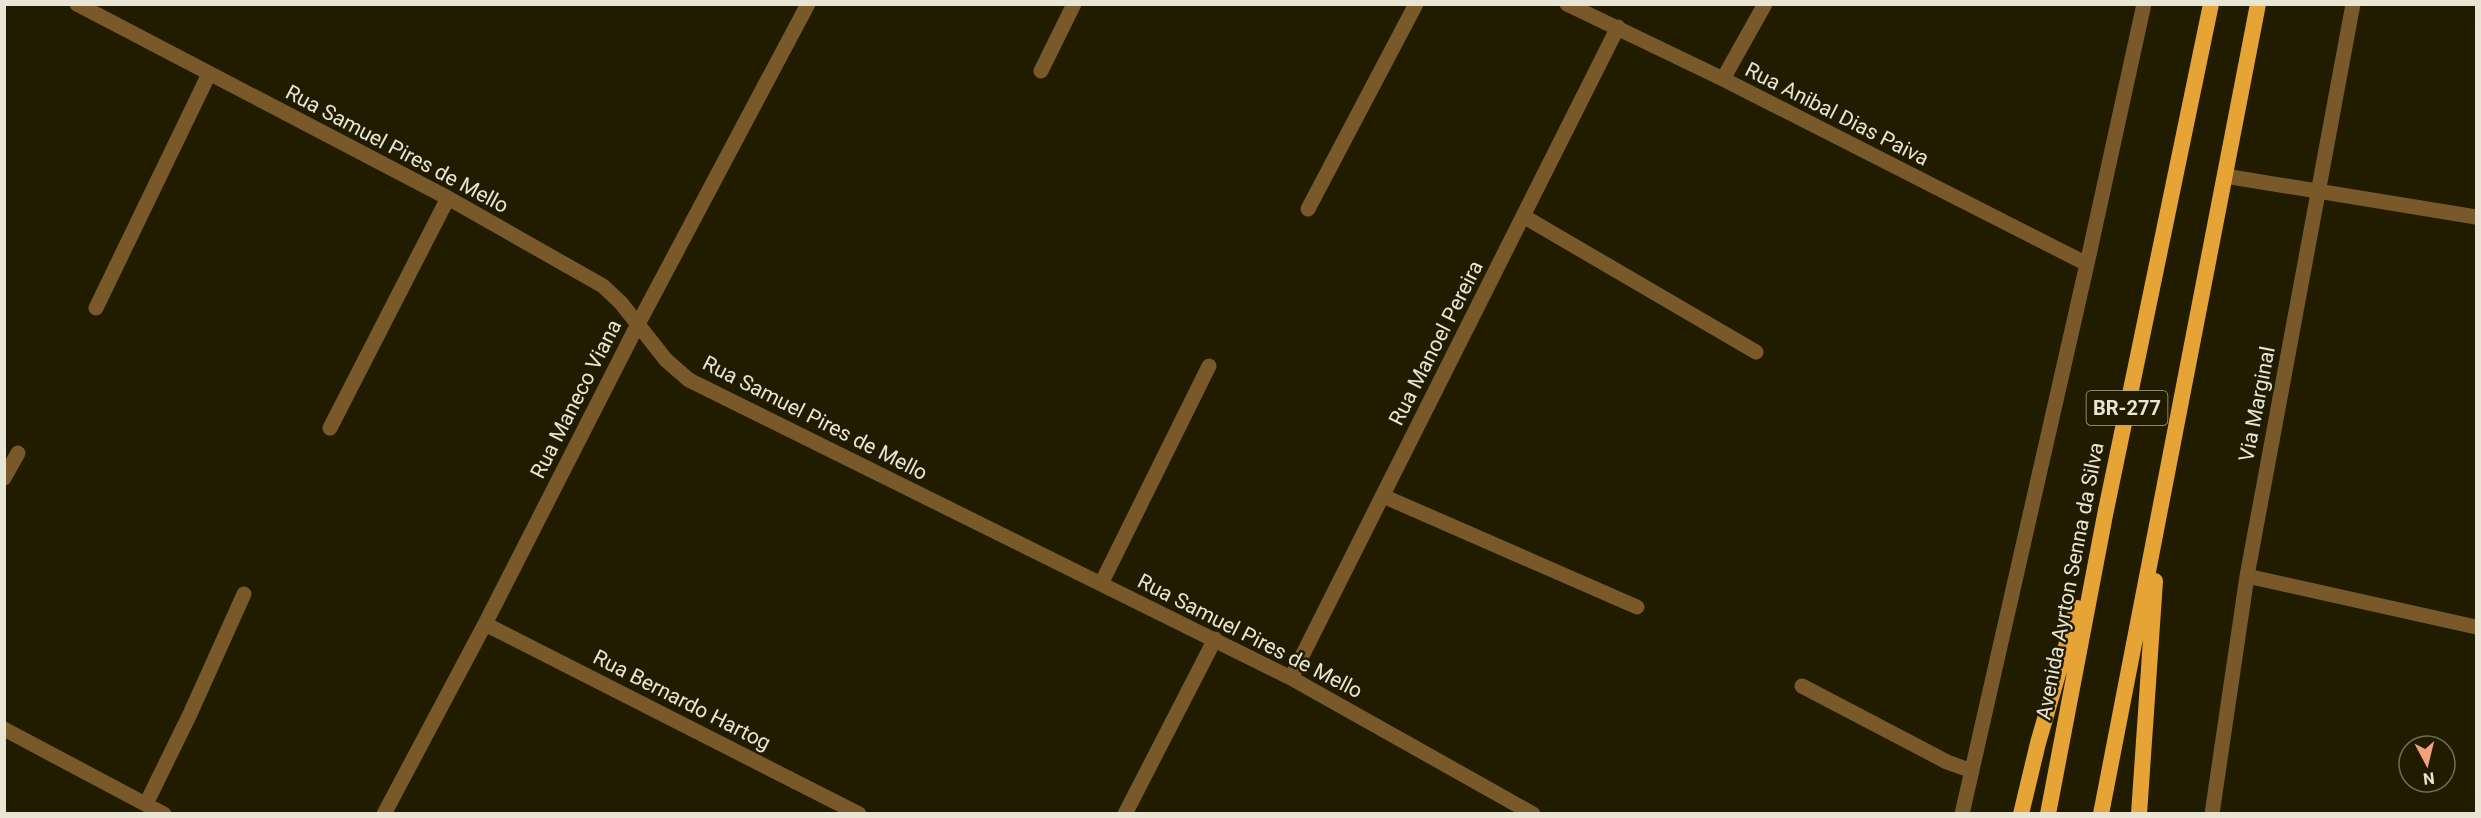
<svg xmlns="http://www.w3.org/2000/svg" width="2481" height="818" font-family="Roboto,sans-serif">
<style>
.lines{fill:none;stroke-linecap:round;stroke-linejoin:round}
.service{stroke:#795829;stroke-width:15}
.minor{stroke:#795829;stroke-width:15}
.trunk{stroke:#e6a437;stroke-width:16}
.labels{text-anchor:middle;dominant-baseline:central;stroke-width:5;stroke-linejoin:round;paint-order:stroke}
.shield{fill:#211c00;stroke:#aca994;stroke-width:1.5}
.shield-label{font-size:20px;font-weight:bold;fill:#e8e5d4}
.street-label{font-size:21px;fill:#e8e5d4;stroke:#211c00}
</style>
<rect width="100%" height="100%" fill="#211c00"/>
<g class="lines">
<path class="service" d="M2225,176L2476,217"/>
<path class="minor" d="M77,4L448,198L603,286L621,303L666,360L689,380L1291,678L1533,814
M1567,4L1723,79L2087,264
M1041,71L1074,4
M1723,79L1765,4
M1308,209L1416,4
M1523,216L1756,352
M96,308L209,74
M330,428L448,198
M4,478L18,453
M1383,496L1637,607
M2247,576L2476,627
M1101,584L1209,366
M485,624L859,814
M1291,678L1618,27
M1802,686L1947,762L1972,771
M4,729L164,814
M146,804L190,714L244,594
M384,814L485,624L637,326L808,4
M1125,814L1215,639
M1962,814L2087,264L2144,4
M2212,814L2247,576L2353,4"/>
<path class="trunk" d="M2021,814L2038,743L2077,608
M2048,814L2105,515L2211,4
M2101,814L2258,4
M2139,814L2155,581"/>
</g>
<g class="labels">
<rect class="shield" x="2086.5" y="391" width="81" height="34" rx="4.5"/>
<g class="shield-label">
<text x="2127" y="408">BR-277</text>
</g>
<g class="street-label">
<text transform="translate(1837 114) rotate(27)">Rua Anibal Dias Paiva</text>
<text transform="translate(397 149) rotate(28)">Rua Samuel Pires de Mello</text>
<text transform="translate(1436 343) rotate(-63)">Rua Manoel Pereira</text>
<text transform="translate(576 399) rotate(-63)">Rua Maneco Viana</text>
<text transform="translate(2257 404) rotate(-79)">Via Marginal</text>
<text transform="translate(815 418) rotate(27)">Rua Samuel Pires de Mello</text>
<text transform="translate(2070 581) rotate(-79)">Avenida Ayrton Senna da Silva</text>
<text transform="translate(1250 636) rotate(27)">Rua Samuel Pires de Mello</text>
<text transform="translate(682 700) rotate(27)">Rua Bernardo Hartog</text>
</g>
</g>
<rect width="2481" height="818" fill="none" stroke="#e8e5d4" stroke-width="12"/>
<g transform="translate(2427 764) rotate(173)"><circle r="28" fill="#211c00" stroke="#716c55" stroke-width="1.5"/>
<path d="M0-4.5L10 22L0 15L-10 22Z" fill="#f1a17b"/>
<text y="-9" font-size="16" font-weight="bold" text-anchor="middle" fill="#e8e5d4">N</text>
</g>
</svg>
